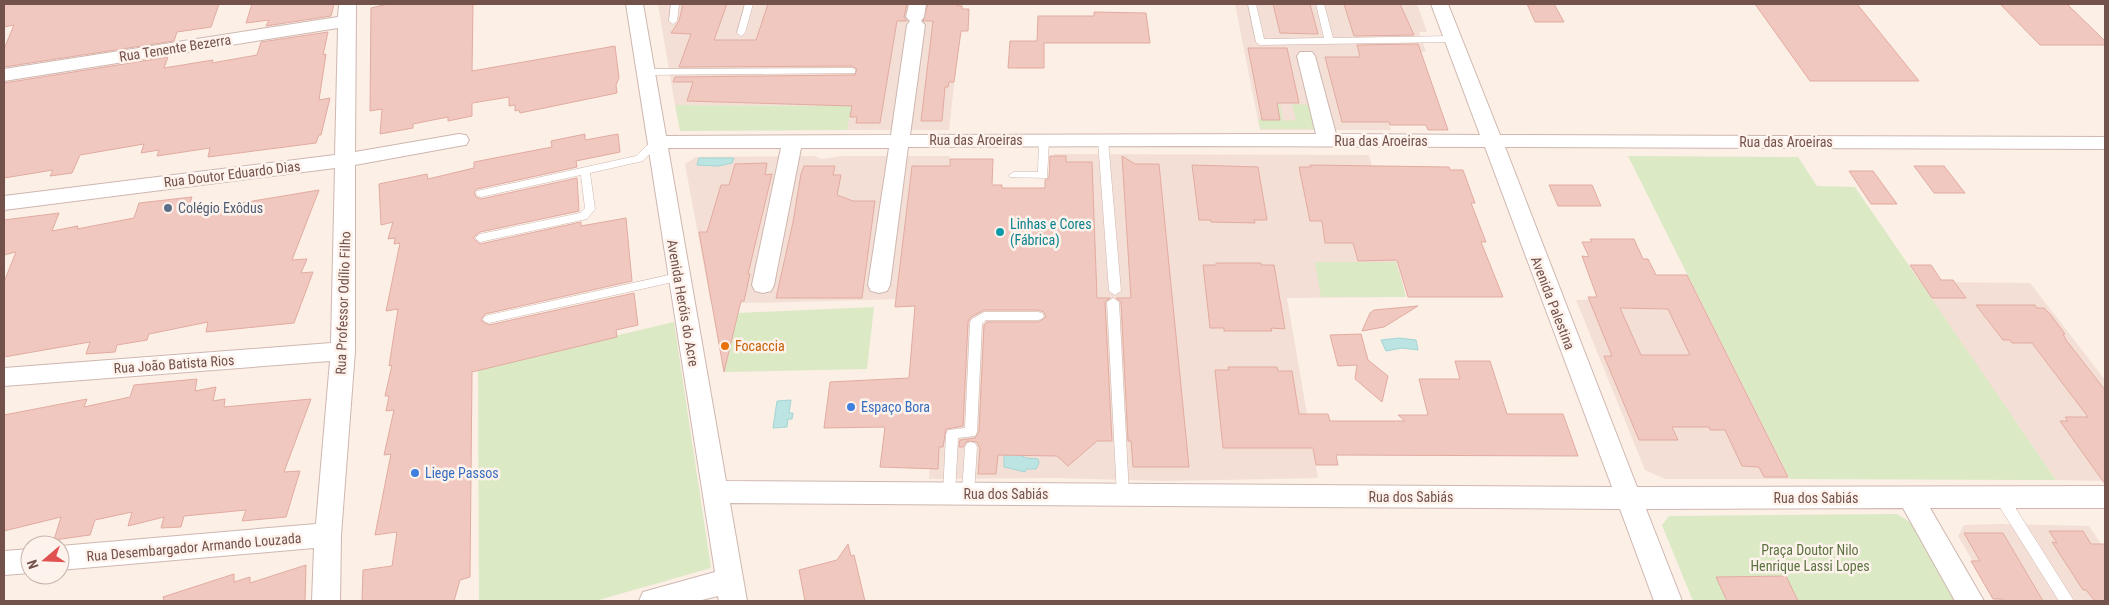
<svg xmlns="http://www.w3.org/2000/svg" width="2109" height="605" font-family="'Roboto Condensed',sans-serif">
<style>
.residential{fill:#f3dfd5}
.green{fill:#dbe9c5}
.water{fill:#bbe4e2;stroke:#a2d6d3}
.building{fill:#f0c8bf;stroke:#e2aba0;fill-rule:evenodd}
.lines{fill:none;stroke-linecap:round;stroke-linejoin:round}
.lane-casing{stroke:#cfb7b0;stroke-width:1}
.street-casing{stroke:#cfb7b0;stroke-width:2}
.lane{fill:#fff;fill-rule:evenodd}
.street{fill:#fff;fill-rule:evenodd}
.service-dot{fill:#5c6f8a;stroke:#fef3ec;stroke-width:2}
.culture-dot{fill:#0f9aa8;stroke:#fef3ec;stroke-width:2}
.food-dot{fill:#e8710a;stroke:#fef3ec;stroke-width:2}
.shop-dot{fill:#3f7fe0;stroke:#fef3ec;stroke-width:2}
.labels{text-anchor:middle;dominant-baseline:central;stroke-width:5;stroke-linejoin:round;paint-order:stroke}
.street-label{font-size:14px;fill:#74524c;stroke:#fef3ec}
.service-label{font-size:14px;fill:#4e5e75;stroke:#fef3ec;text-anchor:start}
.culture-label{font-size:14px;fill:#0d838f;stroke:#fef3ec;text-anchor:start}
.food-label{font-size:14px;fill:#c56008;stroke:#fef3ec;text-anchor:start}
.shop-label{font-size:14px;fill:#366cbe;stroke:#fef3ec;text-anchor:start}
.park-label{font-size:14px;fill:#5b7441;stroke:#fef3ec}
</style>
<rect width="100%" height="100%" fill="#fbefe6"/>
<path class="residential" d="M659,4H963L949,130H847L852,106L675,105L658,5Z
M1235,4H1417L1427,32H1419L1426,52L1368,53L1391,130H1260Z
M1054,154L1369,155L1406,297L1287,298L1318,478L1163,481L1057,478L929,479L939,298L711,304L685,164L696,157L815,156L821,159L843,156H950L939,298H1056Z
M1919,282L2030,283L2105,380V481L2056,480Z
M1699,298L1790,479H1665L1645,470L1576,300Z
M2002,524L2089,526L2105,550V601H1996L1958,536L1964,525Z"/>
<path class="green" d="M1277,104H1280L1283,121L1296,120L1292,104L1309,105L1314,129H1261L1258,119L1281,120Z
M675,105L852,106L847,130L680,131Z
M1628,156L1798,157L1817,186L1855,187L2056,480L1790,479Z
M1315,262H1396L1406,297H1321Z
M874,307L867,369L724,372L738,313Z
M674,322L711,568L595,601H479L478,368Z
M1897,514L1916,526L1958,601H1693L1662,525L1669,516Z"/>
<path class="water" d="M699,158H734L732,163L718,166L697,165Z
M1399,338L1416,340L1418,350L1402,348L1386,351L1381,340Z
M791,400L789,413H793L792,419H788L787,427L773,428L777,401Z
M1004,447L1026,458L1038,459L1039,463L1036,469H1026L1025,472L1004,467Z"/>
<path class="building" d="M4,4H219L211,27L177,32L174,41L4,67V49L14,25L4,27Z
M252,4H334L331,16L266,26L269,20L246,23Z
M388,4H473L472,71L615,46L619,78L616,85L617,93L520,113L519,110L515,111V105L509,106V97L472,103V116L448,121V117L413,124V128L380,134L382,109L370,111L371,8Z
M683,4H727L714,40H756L768,4H907L904,17L907,21H897L880,123H856L857,117H850L852,106L687,101L693,82H673L675,77L855,75L857,69L852,66L679,67L691,34L671,33L679,21Z
M928,4H957V6H962V9H969L968,31H961L954,82H949L948,87H945L942,121H921L933,21H923Z
M1273,4H1310L1318,34L1280,33Z
M1344,4H1400L1414,35L1354,36Z
M1527,4H1554L1564,22H1535Z
M1755,4H1857L1919,81H1810Z
M2000,4H2067L2105,41V45H2040Z
M1094,12L1146,13L1150,43H1044V68H1008L1010,41H1037L1038,16H1094Z
M328,32L323,55L326,54L319,100L330,98L321,135H319L316,143L208,157L210,148L157,156L159,150L141,153L144,144L80,155L72,173L50,176L53,170L4,178V83L168,57L164,68L213,60L212,63L257,55L261,42Z
M1418,44L1448,130H1428L1426,125H1390L1389,122H1342L1325,57H1360L1357,45Z
M1248,48H1287L1299,103H1277L1280,120H1262Z
M585,134V140L618,134L620,152L576,161L577,167L477,189L474,192L476,197L481,199L577,178L579,211L480,232L473,238L480,244L581,222V226L626,218L632,281L485,314L481,320L489,325L634,293L638,325L616,330L617,337L472,372L470,577L460,580L454,601H362L363,570L392,566L397,532L375,535L391,454L384,455L394,410L386,411L389,396H385L392,365L389,366L398,309L386,311L400,243L394,244L395,238L388,239L393,222L381,225L379,184L427,174L428,179L474,168V162L552,147L551,141Z
M1050,156H1066V162H1092L1097,298H1110L1105,302L1112,441H1097L1068,466L1057,456L998,455L996,474H978L980,448L977,442L967,441L963,447H959L960,440L975,438L979,432L984,325L987,322H1038L1046,317L1044,312L1038,310H984L971,317L968,322L963,426L946,429L943,447H939L938,469L880,467L885,427L824,428L830,382L909,378L915,306L895,307L912,166H950V159H993L992,185H1002V188H1045V180L1049,178Z
M1122,156L1135,164H1159L1189,467H1133L1131,441H1128L1121,302L1116,298H1131Z
M767,163L765,175L772,174L748,274H750L744,301H741L724,372L699,232H707L721,185H729L735,164Z
M1192,165L1258,167L1267,220H1254L1255,223L1211,222V220H1199Z
M1310,165L1449,167L1450,170H1463L1475,203H1471L1486,242H1481L1503,297H1408L1397,260L1358,261L1353,243H1325L1322,221H1310L1299,167H1311Z
M804,166H835L833,175H841L837,195L853,201H875L862,298H776L793,222L801,174Z
M1914,166H1944L1965,193H1934Z
M1849,171H1873L1897,204H1871Z
M1549,185H1592L1601,206H1558Z
M319,190L292,260L307,259L301,273L313,272L294,323L206,332L208,322L149,334L147,340L117,345L115,352L86,354L90,342L4,357V282L16,252L4,255V220L59,213L52,231L78,226L77,229L134,218L139,203L192,197L187,212Z
M1590,239H1634L1643,259H1648L1656,275H1687L1788,477H1764L1759,467L1742,466L1725,430H1710L1709,427H1672L1678,440H1639L1604,356H1612L1588,297H1597L1582,256L1589,257L1582,242H1592ZM1620,308L1668,309L1690,355H1641Z
M1216,263H1261V265H1274L1285,329L1271,328L1272,331H1224V328H1210L1203,265H1216Z
M1910,265H1931L1941,280H1953L1966,298H1932Z
M1976,305H2035L2037,308H2044L2050,314L2065,334H2063L2066,340L2105,390V484L2060,421H2068L2065,417H2088L2032,343H2012L2010,340H2003Z
M1418,306L1384,327L1362,331L1370,313L1374,310Z
M1361,334L1368,360L1388,376L1382,402L1355,379L1357,365L1338,366L1330,335Z
M1455,361H1490L1507,414H1563L1578,456L1336,455L1338,465H1316L1313,448H1223L1215,370H1229L1228,367H1277L1278,371H1292L1299,414H1328L1330,421H1405L1398,415H1428L1419,379H1460Z
M197,379L195,391L216,387L213,401L225,399L224,407L311,399L284,472L300,471L286,517L242,521L246,510L184,516L181,527L161,528L164,517L128,526L132,512L95,520L90,535L54,540L61,517L4,531V415L87,399L84,407L130,397L134,385Z
M2049,531H2083L2091,544H2105V601H2095L2086,590H2083L2052,542L2057,543Z
M1964,533H2003L2043,601H2004L2002,599H1993L1971,561H1980Z
M848,544L851,556L854,555L865,601H805L799,570L837,560Z
M306,565L305,601H164L163,597L234,574V582L250,577V583Z
M1786,576L1798,601H1727L1716,577Z"/>
<g class="lines">
<g class="lane-casing">
<path id="lane" d="M671,4H679L677,21L673,24L669,21Z
M745,4H753L745,33L741,36L737,33Z
M1248,4H1256L1264,39L1324,38L1316,4H1324L1333,38L1453,36L1457,39L1453,42L1260,45L1256,42Z
M852,68L855,69V73L644,75L639,72L644,69Z
M1044,137L1049,140L1047,178L1010,177L1009,175L1014,172H1038L1039,140Z
M1103,137L1108,140L1121,291L1115,295L1109,291L1098,140Z
M656,139L661,142L643,161L590,173L595,209L587,219L480,242L475,238L480,234L580,213L585,208L581,175L481,197L477,195L476,193L477,191L636,156L653,140Z
M678,273L682,274L684,277L682,280L489,323L485,322L483,319L485,316L489,315Z
M1113,298L1119,302L1129,495L1128,499L1123,501L1118,499L1117,495L1107,302Z
M984,312H1038L1042,313L1044,316L1042,319L1038,320H986L982,324L977,432L975,436L958,438L955,494L954,498L949,500L944,498L943,494L946,434L948,430L965,428L970,322L972,319Z
M971,442L975,443L977,447L974,494L973,498L968,500L963,498L962,494L965,447L967,443Z
M2001,491L2006,493L2074,601H2059L1996,501L1995,497L1996,493Z"/>
</g>
<g class="street-casing">
<path id="street" d="M339,4H356L355,152L459,134L466,135L469,140L466,145L459,146L355,165V351L341,535L340,601H312L314,548L60,570V546L316,524L330,361L4,386V368L331,343L335,168L4,210V196L335,155L338,28L4,81V69L338,17Z
M626,4H643L666,136L891,135L907,25L910,21L906,17L909,4H926L924,17L921,21L925,25L910,135L1316,134L1297,56L1300,52H1312L1315,56L1336,134L1480,135L1431,4H1448L1500,135L2105,137V149L1505,147L1637,487L2105,486V508H1930L1984,601H1955L1903,508L1646,509L1682,601H1654L1620,509L730,503L747,601H719L718,596L698,601H639L643,592L715,572ZM1179,146L1485,147L1612,487L726,481L668,148H781L752,285L755,291L763,293L771,291L774,285L801,148H889L868,285L871,291L879,293L887,291L890,285L908,147Z
M30,549V573L4,575V551Z"/>
</g>
<use href="#lane" class="lane"/>
<use href="#street" class="street"/>
</g>
<circle class="service-dot" cx="168" cy="208" r="5"/>
<circle class="culture-dot" cx="1000" cy="232" r="5"/>
<circle class="food-dot" cx="725" cy="346" r="5"/>
<g class="shop-dot">
<circle cx="851" cy="407" r="5"/>
<circle cx="415" cy="473" r="5"/>
</g>
<g class="labels">
<g class="street-label">
<text transform="translate(175 48) rotate(-9)">Rua Tenente Bezerra</text>
<text x="976" y="140">Rua das Aroeiras</text>
<text x="1381" y="141">Rua das Aroeiras</text>
<text x="1786" y="142">Rua das Aroeiras</text>
<text transform="translate(232 174) rotate(-7)">Rua Doutor Eduardo Dias</text>
<text transform="translate(343 303) rotate(-88)">Rua Professor Odílio Filho</text>
<text transform="translate(683 303) rotate(80)">Avenida Heróis do Acre</text>
<text transform="translate(1553 303) rotate(69)">Avenida Palestina</text>
<text transform="translate(174 364) rotate(-4)">Rua João Batista Rios</text>
<text x="1006" y="494">Rua dos Sabiás</text>
<text x="1411" y="497">Rua dos Sabiás</text>
<text x="1816" y="498">Rua dos Sabiás</text>
<text transform="translate(194 547) rotate(-5)">Rua Desembargador Armando Louzada</text>
</g>
<g class="service-label">
<text x="178" y="208">Colégio Exôdus</text>
</g>
<g class="culture-label">
<text x="1010" y="224">Linhas e Cores<tspan x="1010" dy="16">(Fábrica)</tspan></text>
</g>
<g class="food-label">
<text x="735" y="346">Focaccia</text>
</g>
<g class="shop-label">
<text x="861" y="407">Espaço Bora</text>
<text x="425" y="473">Liege Passos</text>
</g>
<g class="park-label">
<text x="1810" y="550">Praça Doutor Nilo<tspan x="1810" dy="16">Henrique Lassi Lopes</tspan></text>
</g>
</g>
<rect width="2109" height="605" fill="none" stroke="#74524c" stroke-width="10"/>
<g transform="translate(45 560) rotate(251)"><circle r="24" fill="#fef3ec" stroke="#c7b3ac"/>
<path d="M0-4L9 19L0 12L-9 19Z" fill="#e05251"/>
<text y="-8" font-size="14" font-weight="bold" text-anchor="middle" fill="#74524c">N</text>
</g>
</svg>
